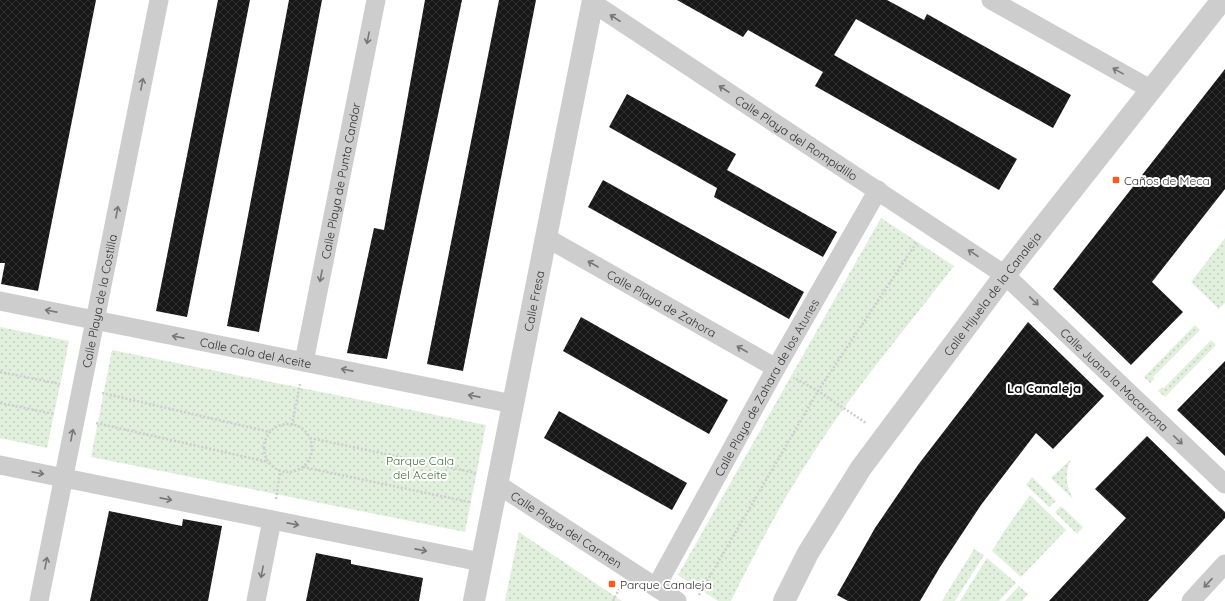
<svg xmlns="http://www.w3.org/2000/svg" width="1225" height="601" font-family="Quicksand,sans-serif">
<style>
.park{fill:url(#park-dots)}
.building{fill:url(#building-cross-hatch)}
.lines{fill:none;stroke-linecap:round;stroke-linejoin:round}
.path{stroke:#cdcdcd;stroke-width:2.5;stroke-dasharray:2 2;stroke-linecap:butt}
.minor{stroke:#cdcdcd;stroke-width:19}
.tertiary{stroke:#cdcdcd;stroke-width:22}
.oneway{stroke:#777}
.poi-dot{fill:#f75b23;stroke:#fff;stroke-width:1.5}
.labels{text-anchor:middle;dominant-baseline:central;stroke-width:4;stroke-linejoin:round;paint-order:stroke}
.street-label{font-size:12px;fill:#303030;stroke:#fff}
.poi-label{font-size:12px;fill:#303030;stroke:#fff;text-anchor:start}
.park-label{font-size:12px;fill:#407138;stroke:#fff}
.neighbourhood-label{font-size:13px;font-weight:bold;fill:#000;stroke:#fff}
</style>
<defs>
<pattern id="park-dots" width="8" height="8" patternUnits="userSpaceOnUse"><rect width="8" height="8" fill="#e1efdd"/><path d="M2 2h.1M6 6h.1" fill="none" stroke="#c1cdbe" stroke-width="1.8" stroke-linecap="round"/></pattern>
<pattern id="building-cross-hatch" width="8" height="8" patternUnits="userSpaceOnUse"><rect width="8" height="8" fill="#171717"/><path d="M0 0l8 8M0 8l8-8" fill="none" stroke="#303030"/></pattern>
</defs>
<rect width="100%" height="100%" fill="#fff"/>
<path class="park" d="M881,218L954,266C906,328 854,389 812,455C781,502 756,551 731,601H718L678,575Z
M1225,238V303L1219,309L1191,282Z
M1195,325L1200,330L1153,377L1154,379L1150,383L1144,377Z
M0,327L69,341L47,448L0,438Z
M1211,340L1216,345L1165,397L1158,391L1163,387L1164,388Z
M112,350L486,425L465,532L91,457Z
M1071,459C1065,473 1065,485 1073,499L1051,478Z
M1032,477L1056,501L1049,507L1026,485Z
M1030,495L1066,530L1021,577L992,551L1005,530Z
M1061,506L1083,527L1077,534L1055,512Z
M519,532L622,601H505Z
M974,549L984,555L955,601H942Z
M987,558L1016,583L999,601H960Z
M1019,586L1028,594L1022,601H1005Z"/>
<path class="building" d="M0,0H96L38,291L1,284L5,263H0Z
M218,0H250L187,317L156,311Z
M289,0H322L259,332L227,326Z
M425,0H462L387,359L347,353L374,228L384,230Z
M499,0H536L463,371L427,364Z
M677,0H887L924,20L927,14L1071,95L1053,128L856,19L834,55L1017,159L999,190L815,86L823,72L748,30L743,37Z
M1225,69V189L1152,282L1183,312L1131,365L1053,289Z
M627,94L736,154L727,170L837,232L823,257L714,197L717,188L609,127Z
M603,180L804,292L789,319L588,207Z
M581,317L728,400L709,434L563,351Z
M1028,322L1104,396L1053,449L1036,433L981,505L940,567L920,601H848L837,595L875,528L918,465Z
M1225,361V456L1177,410Z
M559,411L687,483L672,510L544,438Z
M1147,436L1225,512V518L1148,601H1049L1126,518L1095,489Z
M109,511L182,526L183,519L222,526L208,601H90Z
M316,553L351,560V564L423,578L419,601H306Z"/>
<g class="lines">
<path class="path" d="M0,372L60,384
M796,379L818,391L866,423
M102,393L270,432
M0,403L54,414
M96,423L268,462
M264 448a24 24 0 1 1 48 0a24 24 0 1 1-48 0Z
M292,425L300,384
M310,438L476,473
M303,467L469,502
M276,499L280,472
M699,595L818,391L917,242
M613,601L619,589"/>
<g class="minor">
<path d="M991,0L1152,90"/>
<path id="s1" d="M593,3L1005,275L1225,484"/>
<path id="s2" d="M547,238L776,368"/>
<path id="s3" d="M0,301L513,404"/>
<path id="s4" d="M304,362L376,0"/>
<path d="M0,465L481,562"/>
<path id="s5" d="M497,484L677,601"/>
<path id="s6" d="M656,587L776,368L878,190"/>
<path id="s7" d="M39,601L159,0"/>
<path d="M256,601L272,520"/>
<path d="M1191,601L1225,564"/>
</g>
<g class="tertiary">
<path id="s8" d="M474,601L593,0"/>
<path id="s9" d="M784,601L808,553L861,468L1005,275L1222,0"/>
</g>
</g>
<defs><path id="oneway-shaft" d="M-6 0H5M1.5-3L5.5 0L1.5 3" fill="none" stroke-width="1.6" stroke-linecap="round" stroke-linejoin="round"/></defs>
<g class="oneway">
<use href="#oneway-shaft" transform="translate(615 18) rotate(-147)"/>
<use href="#oneway-shaft" transform="translate(368 38) rotate(101)"/>
<use href="#oneway-shaft" transform="translate(1118 71) rotate(-151)"/>
<use href="#oneway-shaft" transform="translate(142 84) rotate(-79)"/>
<use href="#oneway-shaft" transform="translate(724 89) rotate(-147)"/>
<use href="#oneway-shaft" transform="translate(117 212) rotate(-79)"/>
<use href="#oneway-shaft" transform="translate(973 253) rotate(-146)"/>
<use href="#oneway-shaft" transform="translate(593 264) rotate(-150)"/>
<use href="#oneway-shaft" transform="translate(321 276) rotate(101)"/>
<use href="#oneway-shaft" transform="translate(1034 301) rotate(44)"/>
<use href="#oneway-shaft" transform="translate(51 311) rotate(-169)"/>
<use href="#oneway-shaft" transform="translate(178 337) rotate(-169)"/>
<use href="#oneway-shaft" transform="translate(742 349) rotate(-150)"/>
<use href="#oneway-shaft" transform="translate(347 370) rotate(-169)"/>
<use href="#oneway-shaft" transform="translate(474 396) rotate(-169)"/>
<use href="#oneway-shaft" transform="translate(72 435) rotate(-79)"/>
<use href="#oneway-shaft" transform="translate(1178 440) rotate(44)"/>
<use href="#oneway-shaft" transform="translate(38 473) rotate(11)"/>
<use href="#oneway-shaft" transform="translate(166 499) rotate(11)"/>
<use href="#oneway-shaft" transform="translate(293 524) rotate(11)"/>
<use href="#oneway-shaft" transform="translate(421 550) rotate(11)"/>
<use href="#oneway-shaft" transform="translate(46 563) rotate(-79)"/>
<use href="#oneway-shaft" transform="translate(262 572) rotate(101)"/>
<use href="#oneway-shaft" transform="translate(1208 583) rotate(133)"/>
</g>
<g class="poi-dot">
<rect x="1112" y="176" width="8" height="8" rx="2"/>
<rect x="608" y="580" width="8" height="8" rx="2"/>
</g>
<g class="labels">
<g class="street-label">
<text stroke="none"><textPath href="#s1" startOffset="244">Calle Playa del Rompidillo</textPath></text>
<text stroke="none"><textPath href="#s4" startOffset="185">Calle Playa de Punta Candor</textPath></text>
<text stroke="none"><textPath href="#s9" startOffset="372">Calle Hijuela de la Canaleja</textPath></text>
<text stroke="none"><textPath href="#s7" startOffset="306">Calle Playa de la Costilla</textPath></text>
<text stroke="none"><textPath href="#s8" startOffset="306">Calle Fresa</textPath></text>
<text stroke="none"><textPath href="#s2" startOffset="132">Calle Playa de Zahora</textPath></text>
<text stroke="none"><textPath href="#s3" startOffset="261">Calle Cala del Aceite</textPath></text>
<text stroke="none"><textPath href="#s1" startOffset="645">Calle Juana la Macarrona</textPath></text>
<text stroke="none"><textPath href="#s6" startOffset="228">Calle Playa de Zahara de los Atunes</textPath></text>
<text stroke="none"><textPath href="#s5" startOffset="83">Calle Playa del Carmen</textPath></text>
</g>
<g class="poi-label">
<text x="1124" y="180">Caños de Meca</text>
<text x="620" y="584">Parque Canaleja</text>
</g>
<g class="park-label">
<text x="420" y="460">Parque Cala<tspan x="420" dy="14">del Aceite</tspan></text>
</g>
<g class="neighbourhood-label">
<text x="1044" y="388">La Canaleja</text>
</g>
</g>
</svg>
